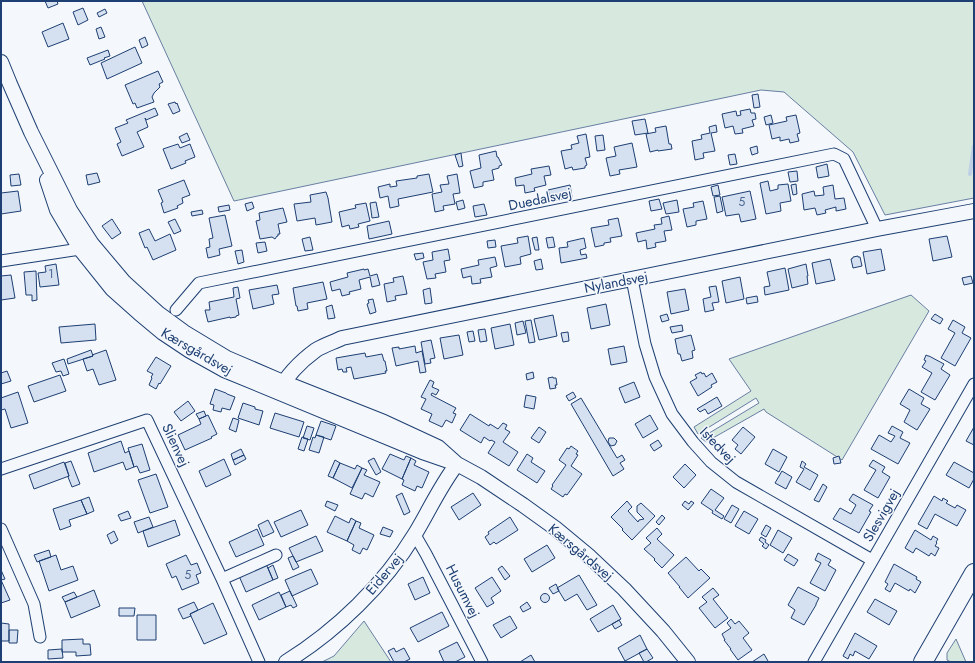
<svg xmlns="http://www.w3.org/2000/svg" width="975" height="663" font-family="Jost,sans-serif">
	<rect width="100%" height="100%" fill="#f4f7fb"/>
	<!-- green -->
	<path fill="#d7e8df" stroke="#687fa3" d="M142 1H974V198L885 215 853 152 784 92 761 90 234 201Z
		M911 295 929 311 842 460 766 412 764 409 706 442 701 438 759 403 756 398 698 434 694 427 751 391 729 359Z
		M364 621 391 662H322L334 656Z
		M956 639 966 662H951L947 660V653Z"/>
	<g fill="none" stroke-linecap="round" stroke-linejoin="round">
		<!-- stream -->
		<path stroke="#bed0e5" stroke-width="4" d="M970 174 974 146"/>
	</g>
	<!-- building -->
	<path fill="#d5e0f0" stroke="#1d3f73" d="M45 1H57L58 4 48 8Z
		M83 8 88 20 78 25 73 12Z
		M105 9 107 13 99 17 97 13Z
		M63 23 69 39 48 47 42 32Z
		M101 27 105 37 99 39 96 29Z
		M145 37 148 45 142 48 139 40Z
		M135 47 142 63 107 79 101 63Z
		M108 50 110 56 104 58 105 59 90 65 87 58Z
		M158 71 163 82 159 84 160 87 154 93 152 97 154 102 137 108 135 103 133 104 125 85Z
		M758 94 760 107 754 108 752 95Z
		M175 102 176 104 177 103 180 111 173 114 168 104Z
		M155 108 158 115 146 120 145 118 148 127 137 132 144 147 122 156 117 144 121 142 115 128 128 123 126 120Z
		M750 109 751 113H755L756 119 752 120 754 126 742 129 743 133 735 134 733 126 725 128 722 114 736 111 737 116 741 115 740 111Z
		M771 115 773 123 766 125 764 117Z
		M796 115 800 133 797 134 799 141 790 143 789 139 780 141V137L772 139 769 125 787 121 786 117Z
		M645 119 648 133 635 135 632 121Z
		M716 125 717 132 711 133 715 151 703 153 704 158 695 160 692 141 702 139 701 135 710 133 709 127Z
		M666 126 669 144H671L672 149 658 151V150L650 152 646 134 656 132 655 128Z
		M187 133 190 140 182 143 179 137Z
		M586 134 590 157 585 158 587 165 585 166V168L573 170 572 167 565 169 561 151 572 149 571 145 579 143 577 136Z
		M603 135 605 150 597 151 595 136Z
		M632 143 637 167 619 170 620 174 610 176 606 158 616 156 614 147Z
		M178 144 180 148 190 144 195 157 185 161 186 163 171 169 163 149Z
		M757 146 758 153 752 155 750 148Z
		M496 151 497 157H498L502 165 499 166V168L492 170 494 180 483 182V186L474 188 470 171 481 168 479 155Z
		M461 153 462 161 463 166 459 167 455 155Z
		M735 154 737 164 730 165 728 155Z
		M827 164 829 176 818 178 816 167Z
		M549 166 551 175 544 176 546 185 534 188 535 191 525 193 524 185 516 186 515 178 532 174 531 169Z
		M797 171 798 181 790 182 788 172Z
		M97 173 100 182 88 185 86 175Z
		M19 174 21 185 11 186 10 175Z
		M429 174 433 192 398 199 399 206 390 208 388 196 380 198 378 187 390 184V187L397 186 396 181 417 178V176Z
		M457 174 460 193 453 194 455 204 443 206 444 210 435 212 432 194 442 192 440 185 449 184 447 176Z
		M184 180 190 195 182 198 183 203 177 206 178 208 164 213 161 203 163 202 158 190Z
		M768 181 770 191 778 189V185L788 184 791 201 780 203 781 211 766 214 760 183Z
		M796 184 797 194 793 195 791 185Z
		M570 185 572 197 551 201 548 190Z
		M718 185 720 195 713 196 711 187Z
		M833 185 835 199 844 198 846 209 836 211V207L825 210 826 213 817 215 815 208 804 210 802 194 814 191 815 196 824 195 823 187Z
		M18 191 21 211 1 214V193Z
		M750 191 756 219 741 222 739 214 726 216 722 197Z
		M326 192 328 198 332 222 316 225 315 218 297 221 294 204 311 202 310 195Z
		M720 196 723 211 717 213 714 197Z
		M659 199 662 209 651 211 649 201Z
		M463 200 465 208 458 210 456 202Z
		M677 200 679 212 666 214 663 203Z
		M703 201 707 219 696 221V225L687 227 683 209 694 207 693 203Z
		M252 202 254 208 247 211 245 204Z
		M376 202 379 217 372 218 370 203Z
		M366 203 370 221 358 224 359 227 350 229 349 225 342 227 339 212 356 208 355 205Z
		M484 204 487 215 475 217 473 206Z
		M229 205 230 210 219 212 218 207Z
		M283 208 287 222 278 224 280 234H278V236H277L275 239 272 237 260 239 256 221 260 220 259 213Z
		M202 210 203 214 192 216 191 212Z
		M225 215 232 246 219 249 220 255 208 258 206 248 210 247 209 239 213 238 209 218Z
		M669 216 672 230 664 231 666 241 655 243 656 247 647 249 646 240 638 242 636 233 655 229 654 225 662 224 661 218Z
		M618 218 622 236 610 238 611 242 604 243V245L595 247 591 228 609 225 608 220Z
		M112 219 121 233 112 239 102 226Z
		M175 219 181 231 174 234 168 222Z
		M389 221 392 234 369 239 367 226Z
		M149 229 155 241 170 234 176 250 153 260 147 247 145 248 139 233Z
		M528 236 531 254 520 257 521 264 505 267 501 246 518 243 517 238Z
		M947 236 952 257 933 261 929 239Z
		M310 237 313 250 305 251 302 239Z
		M537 237 539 250H535L532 238Z
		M553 237 555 247 548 248 546 238Z
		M584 238 586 248 580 250 581 255 586 254 587 258 561 263 559 248 568 247 567 242Z
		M495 240 496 247 488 248 487 241Z
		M265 242 267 251 258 253 256 243Z
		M448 249 450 260 444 261 446 272 435 274 436 278 427 279 423 262 433 260 432 252Z
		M881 249 885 270 867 274 863 252Z
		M242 250 244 262 238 264 235 251Z
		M423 253 424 258 416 260 414 254Z
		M858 256V257H860L862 266 853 268 851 259 853 258V257Z
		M495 257 497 266 490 268 492 277 480 279 481 283 472 284 471 276 463 278 461 269 479 265 478 260Z
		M541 259 543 269 536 270 534 261Z
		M830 259 835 280 816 284 812 263Z
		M56 264 59 285 40 287 38 273 46 272 45 266Z
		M806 264 808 276H807L808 284 792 288 788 269Z
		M785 268 789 290 765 295 764 287 770 286 767 272Z
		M364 269V270L368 269 370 276 377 274 380 285 372 287 370 277 359 280 361 289 349 292 350 294 342 296 340 289 332 291 330 282 348 277 347 273Z
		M36 271 37 300 32 301V295H26L24 272Z
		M11 275 15 298 1 300V276Z
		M403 276 407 294 395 296 396 300 387 302 384 284 394 282 393 278Z
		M971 276 973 283 964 285 962 278Z
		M740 277 744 299 726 303 722 281Z
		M323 282 327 299 307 303 308 309 298 311 297 306H296L293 288Z
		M277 285 279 294 272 295 274 304 253 309 249 290Z
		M716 286 719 302 712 303 714 310 705 312 703 299 711 297 709 287Z
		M238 287 240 298 236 299 239 315 236 316V317L230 318V317L208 322 205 310H210L209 302 234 297 233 288Z
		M430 288 432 303 425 304 423 290Z
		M685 289 689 310 671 314 667 292Z
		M757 296 758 302 747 304 746 298Z
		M373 299 376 312 370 314 367 304 369 303 368 300Z
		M606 304 610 325 591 329 587 308Z
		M332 305 335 318 328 319 326 307Z
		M667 314 669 320 662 322 660 316Z
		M935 314 943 319 940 324 931 319Z
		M553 315 557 336 539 340 534 319Z
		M531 320 535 342 529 343 525 321Z
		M953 320 965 327 962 333 971 338 955 366 941 358 955 333 948 329Z
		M523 321 526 333 517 335 515 323Z
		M95 324 96 340 61 343 59 327Z
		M510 324 514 345 495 349 491 328Z
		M682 325 683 331 672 333 670 327Z
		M485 329 487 341 480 342 478 330Z
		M473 331 475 341 469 342 467 332Z
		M568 332 569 341 563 342 561 333Z
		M459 335 463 355 444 359 440 338Z
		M691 335 695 350 692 351 693 358 682 361 680 354H678L675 339Z
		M431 340 435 358 430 359 431 363 425 364 421 342Z
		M415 346 416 353 422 351 426 372 420 373 418 361 396 366 392 348 399 347V349Z
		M624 346 627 362 611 365 608 349Z
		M91 350 93 356 68 364 67 359Z
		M106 350 116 380 99 385 93 369 87 371 83 359 93 356 92 355Z
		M365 353 366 357 382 354 384 361H385L387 371H385L386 373 354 379 351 367 346 368 347 372H343L342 369 338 370 336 358Z
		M926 355 928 356H929L944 364 941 369 950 375 935 400 921 392 932 373 922 367 926 361 924 360Z
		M156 357 171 366 160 384 159 383 156 389 149 385 152 378 151 377 153 374 147 371Z
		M64 359 69 374 63 376 61 371 56 372 52 363Z
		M7 371 11 381 1 384V373Z
		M533 372 534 378 527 380 526 374Z
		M701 372 702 374 704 373 706 377 712 373 717 382 711 385 712 387 698 396 690 382 697 378 695 375Z
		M60 375 66 391 34 402 28 386Z
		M553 377V378H556L557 385H555L556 388 550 389 548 378Z
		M430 380 434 382 432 387 439 390 436 395 432 393 431 395 456 408 453 413 456 414 452 423 446 420 442 427 429 421 432 414 421 409 426 399 421 397Z
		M634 382 640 397 625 403 619 388Z
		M215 389 226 393 227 394 235 397 230 410 222 408 221 412 213 410 214 405 210 404Z
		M909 389 924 398 921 404 930 409 917 430 904 422 910 410 900 404Z
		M18 392 28 423 11 428 5 409 1 410V398Z
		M573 392 576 397 569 401 566 396Z
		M526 395 536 397 534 409 524 407Z
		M717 397 722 406 708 414 705 409 700 412 697 409Z
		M581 398 617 458 622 455 625 460 620 463 624 469 613 476 571 404Z
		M188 401 195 411 181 421 174 412Z
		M243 403 255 407V409L263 411 259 425 238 418Z
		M204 411 206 416 199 419 196 414Z
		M275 413 304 422 299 437 270 428Z
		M470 414 489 426 490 424 498 429 503 423 507 425 505 429 510 432 503 442 518 452 509 466 488 453 495 442 491 440 490 441 484 437 481 443 460 430Z
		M208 415 217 434 211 437 212 438 185 450 178 435 201 424 199 419Z
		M650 415 658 429 643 438 635 424Z
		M233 418 239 420 236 432 229 429Z
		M321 421 336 426 331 440 316 435Z
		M307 426 314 428 310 440 303 438Z
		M892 426 903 432 900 438 910 443 898 464 871 449 879 435 891 442 895 436 888 433Z
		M539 427 546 432 539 443 531 438Z
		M743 427 755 437 741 454 735 449 738 445 732 440Z
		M974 427V445L966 441Z
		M316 435 324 437 319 453 309 450 313 437 315 438Z
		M302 437 308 439 304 451 298 449Z
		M609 438H614L617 441 615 445 611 446 608 442Z
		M658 440 662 446 654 451 650 445Z
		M121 441 125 453 129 451 134 467 126 470 123 462 94 472 88 453Z
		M142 444 150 470 140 473 137 466 134 467 128 448Z
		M571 446 578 451 576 454 578 455 571 466 582 474 567 495 565 494 563 497 551 489 553 486 552 485 566 465 559 460 567 448 569 449Z
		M241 449 244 455 233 460 231 454Z
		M773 449 787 457 779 472 765 464Z
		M390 454 404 460 406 456 411 458 402 479 382 469Z
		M527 454 533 458 531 462 545 471 537 483 517 470Z
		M244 455 246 459 235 465 233 460Z
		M839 456 841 463 834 464 833 458Z
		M374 458 381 472 376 475 368 461Z
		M411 458 416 461 414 465 429 472 422 488 417 486 415 491 402 485 404 480 402 479Z
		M224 459 231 475 206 487 199 471Z
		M335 460 340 463 333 478 328 476Z
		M873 460 885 467 882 472 890 477 878 498 864 490 876 470 869 466Z
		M71 461 80 484 72 487 68 477 69 476 65 463Z
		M802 461 806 464 804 467 818 475 810 490 796 482 804 469 800 467Z
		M64 462 69 476 34 489 29 475Z
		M954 462 974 473V479L969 488 946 475Z
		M340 463 355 469 357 465 362 468 352 488 333 478Z
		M685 464 696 475 684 488 673 477Z
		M362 468 367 470 364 475 380 482 373 497 365 493 362 499 350 494Z
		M782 471 792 477 786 489 775 483Z
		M156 474 168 507 150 513 138 480Z
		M823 484 827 487 819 502 814 500Z
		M711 489 724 498 715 510 724 516 722 519 712 513 713 511 701 503Z
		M402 493 410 512 404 515 396 496Z
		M473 493 481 505 459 520 451 507Z
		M853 494 873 505 869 511 871 512 859 533 833 519 840 508 851 514 856 505 849 500Z
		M934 496 942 501 943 498 948 501 946 503 955 508 957 505 966 510 957 526 935 514 927 529 918 524Z
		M89 497 94 511 87 514 81 500Z
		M81 500 87 514 69 520 71 526 60 530 53 509Z
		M327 501 338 505 335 511 325 506Z
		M627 501 632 507 628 511 638 522 639 520 644 519 637 512V506L641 503 655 516 632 540 622 530 623 529 611 517Z
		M685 501 689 504 691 501 694 503 688 510 682 505Z
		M732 505 739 509 731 523 724 519Z
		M301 510 308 525 281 537 274 522Z
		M128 511 131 518 121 521 118 515Z
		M744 511 758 519 749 534 735 526Z
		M662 515 665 518 659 525 656 522Z
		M335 516 349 523 351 518 356 521 347 541 327 532Z
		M149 517 153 527 138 533 134 522Z
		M510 517 518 530 496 544 494 542 490 545 485 537 489 534 488 532Z
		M175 520 180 535 148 547 143 531Z
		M268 520 274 532 263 537 258 525Z
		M356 521 361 523 359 528 374 535 367 550 363 548 360 554 352 550 354 545 347 541Z
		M766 525 771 528 766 537 761 534Z
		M383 527 393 531 390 537 380 534Z
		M657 528 662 534 657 539 674 555 662 568 654 560 655 559 644 549 651 543 646 538Z
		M257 529 264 545 236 557 229 542Z
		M778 530 792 538 783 553 770 545Z
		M915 530 931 540 933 536 938 539 936 542 937 543 935 546 939 548 935 556 931 553 929 556 916 548 913 553 905 548Z
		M114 531 118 540 111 544 107 535Z
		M316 536 323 551 296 562 289 548Z
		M761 537 766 540 765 542 769 545 766 549 762 546 764 544 759 540Z
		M547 545 555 558 532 572 524 559Z
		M49 550 51 557 37 562 34 555Z
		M818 553 831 560 828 565 836 570 825 591 810 583 821 563 815 560Z
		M788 554 798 560 794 566 784 560Z
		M56 555 61 570 73 566 78 580 49 591 39 561Z
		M186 555 191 565 197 563 201 573 196 575 199 583 182 590 176 576 172 578 166 564Z
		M293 556 299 567 293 570 288 558Z
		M686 557 699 571 701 569 710 578 688 598 679 587H680L668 573Z
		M266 564 273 580 246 592 239 576Z
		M894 564 917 577 916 579 921 582 915 593 910 589 909 591 895 583 890 592 885 589 888 584 885 582Z
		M273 565 278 578 273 580 268 568Z
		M502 566 510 576 505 580 498 569Z
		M311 569 318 584 292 596 285 580Z
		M1 570 5 579 1 580 10 600 1 603Z
		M579 575 597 605 587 610 577 594 565 601 557 588Z
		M423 577 430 593 415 600 408 584Z
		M492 577 501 591 491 598 494 603 487 607 475 588Z
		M556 584 559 591 553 594 549 588Z
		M798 587 819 598 816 604V605L804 625 791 618 795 610 788 605Z
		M713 588 719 595 713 599 728 618 715 628 699 608 707 602 702 597Z
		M94 590 100 606 71 618 65 602Z
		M290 591 297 606 293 608 291 605 286 607 281 595Z
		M74 592 77 597 65 602 62 597Z
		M279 592 286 607 259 620 252 605Z
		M540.5 598a4.5 4.5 0 1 1 9 0a4.5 4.5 0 1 1-9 0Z
		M875 599 897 611 889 625 867 612Z
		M194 602 198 610 190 614 191 616 183 619 178 609Z
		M527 602 531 608 523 612 520 607Z
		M213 603 227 634 204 644 190 614Z
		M613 605 621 619 598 632 590 619Z
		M119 608H135L134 616H119Z
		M442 612 449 626 418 642 410 628Z
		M137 615H156V640H137Z
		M510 616 517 628 501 638 493 625Z
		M731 619 735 624 739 621 749 633 743 638 752 650 738 660 730 649H731L724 640H725L722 634 731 628 727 623Z
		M619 620 622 625 615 629 612 624Z
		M1 623 9 624V641H1Z
		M9 630H18L17 643H9Z
		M855 633 877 646 869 659 855 651 853 656 850 654 848 659 843 656Z
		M640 635 647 649 625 661 618 648Z
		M83 639V644H90L91 655 76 656V652H62V640Z
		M457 642 465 657 455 662H444L439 651Z
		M394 648 396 652 404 648 410 659 404 662H394L388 651Z
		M62 649 63 658 48 659V650Z
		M647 649 653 658 646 662H644L639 653Z
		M764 654 768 661 767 662H752Z
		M531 655 535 662H520Z"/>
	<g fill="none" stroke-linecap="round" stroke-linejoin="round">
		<!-- minor casing -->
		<g stroke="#1d3f73" stroke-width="13">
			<path id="minor" d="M1 261 80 249 87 246
				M632 279 645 344 655 377 672 414 693 442 711 462 736 482 872 560
				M176 310 199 283 834 154 844 159 877 229
				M1 469 147 420 222 579 259 662
				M1 529 34 604 40 637
				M415 535 426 554 482 662
				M222 579 276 555
				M814 662 974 384"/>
		</g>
		<!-- tertiary casing -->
		<g stroke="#1d3f73" stroke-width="16">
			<path id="tertiary" d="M1 62 10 84 31 132 70 210 92 244 124 282 158 313 184 332 227 358 283 382 384 422 438 447 457 464 481 477 523 505 555 528 590 557 624 589 663 631 688 662
				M47 180 57 210 80 249 112 289 139 313 163 333 190 351 224 370 425 453 451 462
				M278 392C287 375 301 361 316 350 324 345 334 342 342 338L877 229 974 211
				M286 662C336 631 384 585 415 534 429 511 440 486 457 464"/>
		</g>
		<!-- primary casing -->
		<g stroke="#1d3f73" stroke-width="20">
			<path id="primary" d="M923 662 974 573"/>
		</g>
		<!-- minor -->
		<use href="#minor" stroke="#f4f7fb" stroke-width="11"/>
		<!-- tertiary -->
		<use href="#tertiary" stroke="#f4f7fb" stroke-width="14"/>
		<!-- primary -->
		<use href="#primary" stroke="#f4f7fb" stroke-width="18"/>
	</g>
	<g text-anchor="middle" stroke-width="3" stroke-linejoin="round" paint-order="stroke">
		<!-- number labels -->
		<g font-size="12" fill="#4b6792">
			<text x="742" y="206">5</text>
			<text x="51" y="278">1</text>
			<text x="188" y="579">5</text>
		</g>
		<!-- street labels -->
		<g font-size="14" fill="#1d3f73" stroke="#f4f7fb">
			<text transform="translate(540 199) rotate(-12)" y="5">Duedalsvej</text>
			<text transform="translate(616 282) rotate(-11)" y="5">Nylandsvej</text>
			<text transform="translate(197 351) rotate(30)" y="5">Kærsgårdsvej</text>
			<text transform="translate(176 445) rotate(65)" y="5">Slienvej</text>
			<text transform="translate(718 445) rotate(46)" y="5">Istedvej</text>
			<text transform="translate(881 515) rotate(-60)" y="5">Slesvigvej</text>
			<text transform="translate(581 552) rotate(40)" y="5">Kærsgårdsvej</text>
			<text transform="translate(384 574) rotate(-50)" y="5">Eidervej</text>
			<text transform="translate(463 591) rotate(63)" y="5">Husumvej</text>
		</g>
	</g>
	<!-- border -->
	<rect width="975" height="663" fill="none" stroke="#1d3f73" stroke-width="4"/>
</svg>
